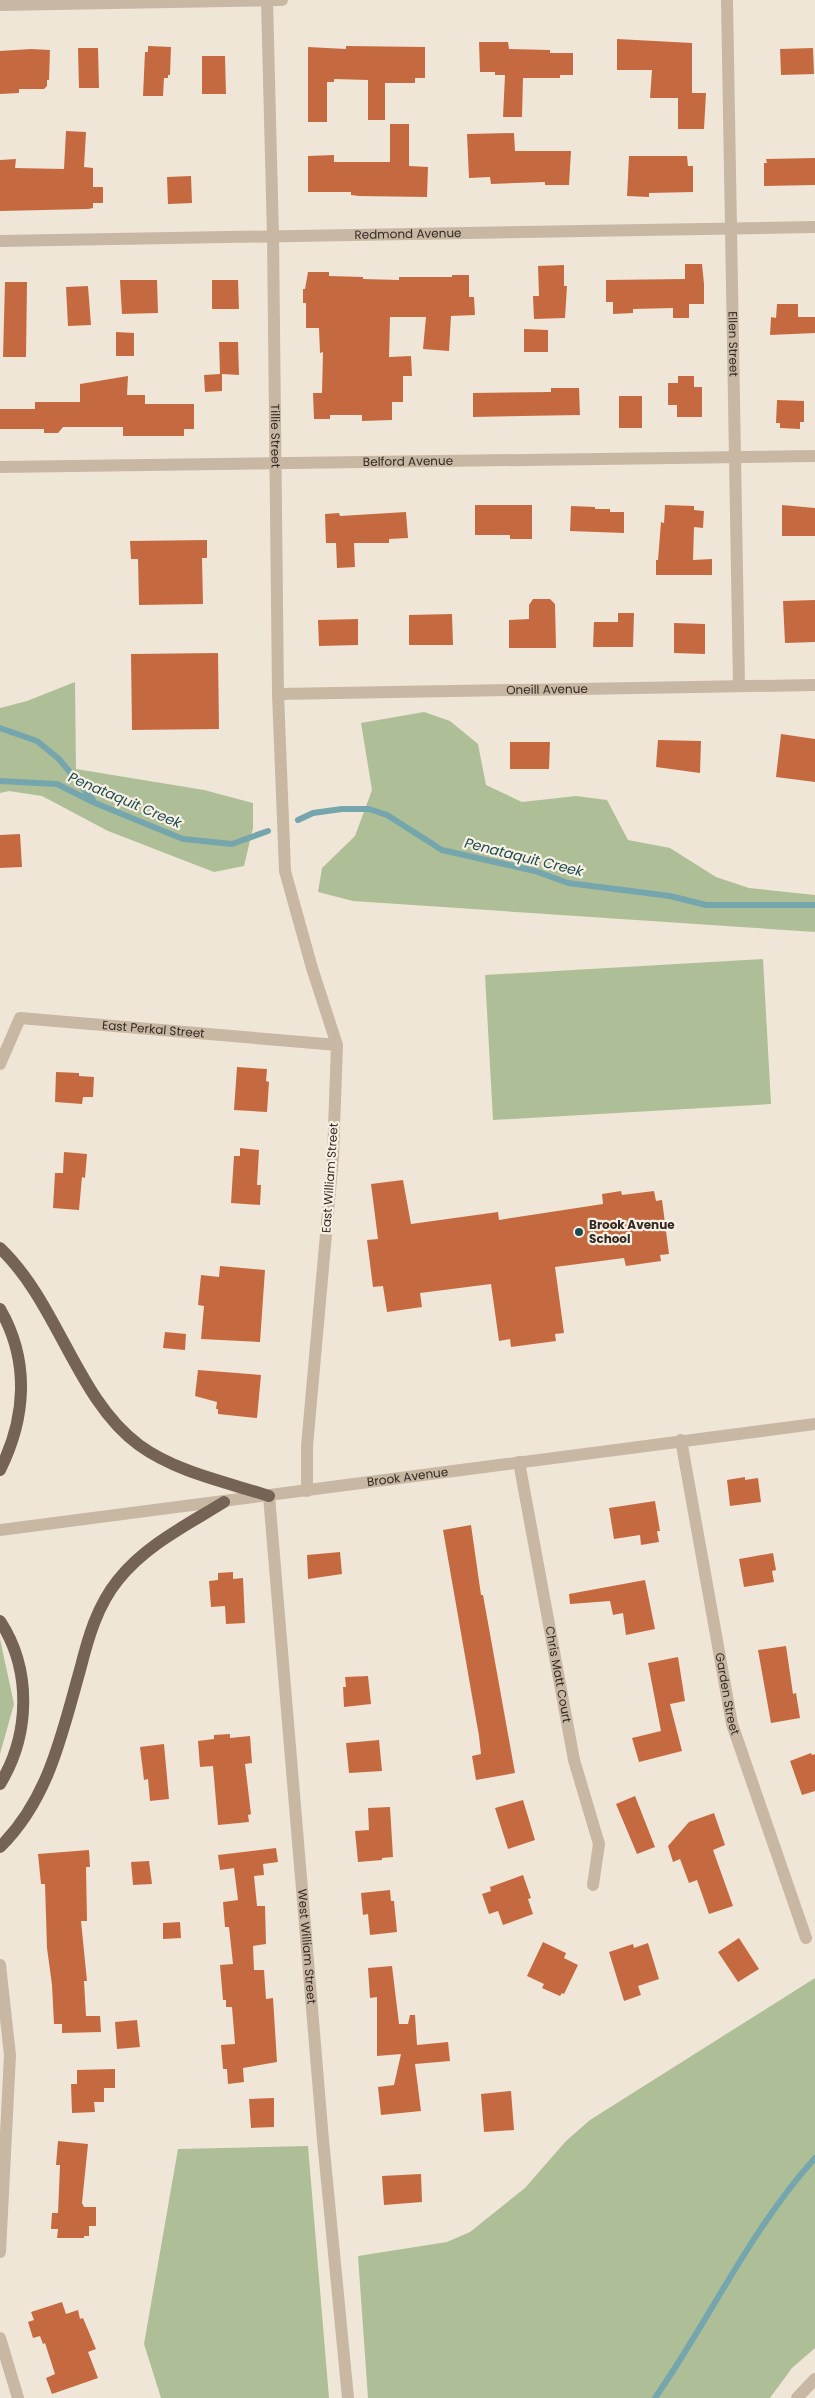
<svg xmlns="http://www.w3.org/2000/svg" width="815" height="2398" font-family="Poppins,sans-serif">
	<rect width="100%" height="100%" fill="#f0e6d7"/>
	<!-- green -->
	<path fill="#aebf97" d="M75 682 76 769 204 790 253 803V828L244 866 214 872 108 831 42 796 9 791 0 793V708L27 701Z
		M424 712 450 721 478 744 486 785 522 802 576 796 607 800 628 840 670 848 716 877 749 888 815 895V932L353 901 318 892 322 868 355 836 372 790 361 723Z
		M763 959 771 1104 493 1120 485 975Z
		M0 1639 14 1704 0 1754Z
		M815 1978V2348L792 2368 770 2398H368L358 2256 447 2242 470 2232 525 2188 566 2141 590 2120Z
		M308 2146 329 2398H161L144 2344 178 2149Z"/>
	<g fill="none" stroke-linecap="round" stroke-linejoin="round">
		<!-- stream -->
		<path stroke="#76a6ad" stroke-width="6" d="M0 728 37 741 59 759 93 800
			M0 781 57 784 95 803 183 839 232 844 268 831
			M298 820 313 813 342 809H369L387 815 442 850 535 871 568 883 670 896 706 905H815
			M655 2398C710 2319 750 2230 815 2158"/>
	</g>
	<!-- building -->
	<path fill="#c56a40" d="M617 39 692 43V93H706L704 129H678V98H650L652 70H617Z
		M479 42H508L509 49 550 50V53H573V75H560V78H523L522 117H503L505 75H495V72H480Z
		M148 46 171 47 170 75H168V78H164L163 96H143L145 52H148Z
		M346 46 425 47V78H415V83H385V120H368V80L334 79V82H327V122H308V47L346 49Z
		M78 48H98L99 88H79Z
		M813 48 814 74 781 75 780 49Z
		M31 49 50 50 49 80H47V86L44 89H19V93L0 94V51Z
		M202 56H225L226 94H202Z
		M390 124H409V166L428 167 427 197 359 196 351 195V192H308V156L334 155V162H390Z
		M66 131 86 132 84 167 93 168V187H103V203H93V208L88 209 0 211V160L16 159 15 168 64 169Z
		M514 133 515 151H571L569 185H545V182L491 184 490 177 469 178 467 134Z
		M629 156H687L688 166H693V192L649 193V197L627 196Z
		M815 158V185L764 186V163H767L766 159Z
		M191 176 192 203 168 204 167 177Z
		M685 264H702L704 284V304H689V318H673V308L633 309V313L613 314V302H606V280L685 279Z
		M564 265V286H567L565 318 534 319 533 296H539L538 266Z
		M308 272H329V276L363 277V279L399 280V277H452V275H469V297H474L475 315 451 316 449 351 423 349 426 317H390L389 357 411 356 412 376H403V402H392V420L362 421V415H330V419H314L313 393H322L323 352 320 353 319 328H306V303H303V289H305Z
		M120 280H157L158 313 122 314Z
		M212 280H238L239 309H212Z
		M5 282H27L26 357H3Z
		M88 286 91 325 68 326 66 287Z
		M777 304H798V317H815V333L770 335 771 317 776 318Z
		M524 329 548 330V352H524Z
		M116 332 134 333V356H116Z
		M219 342H238L239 375 222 374V391L205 392 204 375 220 374Z
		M128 376 127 395H145V404H194V429H184V436H123V427H63L58 433H44V429H0V409H35V402H80V384Z
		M678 376H694V387H702V417H677V405H668V383H678Z
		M551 388H579L580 415 473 417V393L551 392Z
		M619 396H642V428H619Z
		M777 400 804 401V422H800V429L780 428V423H776Z
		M475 505H532V539H510V535H475Z
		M665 505 694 506V510L704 511 703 528 694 527 693 560 712 559V575H656V560H658L661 522 664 523Z
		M782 505 815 508V536H782Z
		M571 506 595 507V509H610V512H624V533L570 531Z
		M406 512 408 538 389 539V543H354L355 567 337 568 336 543H326L325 514 339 513 340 516Z
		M207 540V558H202L203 604 139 605 138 559H131L130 541Z
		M533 599H550L555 604 556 648H509V620L529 619V605Z
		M815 600V642L785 643 783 601Z
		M618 613H634L633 647H593L594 622H618Z
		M452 614 453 645H409V615Z
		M358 619V645L319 646 318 620Z
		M674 623 705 624V654L674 653Z
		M218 653 219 729 132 730 131 654Z
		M781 734 815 739V782L776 777Z
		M658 740 701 741 700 773 656 767Z
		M510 742H550L549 769H510Z
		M20 834 22 867 0 868V835Z
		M237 1067 267 1069 266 1081 269 1082 267 1112 234 1110Z
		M56 1072 79 1073V1076L94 1077 93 1097H83L82 1104 55 1102Z
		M240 1148 259 1150 257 1185H261L260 1205 231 1203 234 1156H240Z
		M64 1152 87 1154 85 1178 82 1177 79 1210 53 1208 55 1173H63Z
		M403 1180 411 1224 498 1212 499 1220 603 1204 602 1194 621 1191 622 1195 654 1191 656 1201 662 1200 669 1254 660 1255 661 1261 626 1266 624 1258 555 1267 564 1333 555 1334 556 1341 511 1347 510 1339 499 1341 491 1284 420 1293 422 1307 387 1312 383 1286 373 1287 367 1240 378 1239 371 1184Z
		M220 1266 265 1270 260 1342 201 1339 204 1306 198 1305 201 1275 219 1277Z
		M165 1332 186 1334 185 1350 163 1348Z
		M198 1370 261 1375 257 1418 218 1414V1409H216L217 1402 195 1396Z
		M745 1477V1480L758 1478 761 1502 730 1506 727 1480Z
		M655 1501 660 1531H657L659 1542 641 1545 640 1535 614 1539 609 1508Z
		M471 1525 481 1595H483L515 1773 476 1780 472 1756 481 1754 479 1736 443 1530Z
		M340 1552 342 1574 308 1579 307 1555Z
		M773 1553 776 1570 772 1571 774 1582 744 1587 739 1559Z
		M233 1572V1579L243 1578 245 1623 226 1624 225 1606 211 1607 209 1581 218 1580V1573Z
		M645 1580 655 1629 626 1635 623 1613 613 1615 610 1601 570 1604 569 1594Z
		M786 1646 793 1694 796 1693 800 1718 771 1723 758 1650Z
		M678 1657 685 1701 670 1704 682 1751 639 1762 632 1738 661 1731 648 1663Z
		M368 1676 371 1704 344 1707 343 1687H346L345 1677Z
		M230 1734V1738L250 1736 252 1763 245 1764 251 1814 248 1815 249 1822 218 1825 213 1766 200 1767 198 1741 214 1739V1735Z
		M379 1740 382 1771 349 1773 346 1743Z
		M164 1744 169 1799 150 1801 148 1779 144 1780 140 1747Z
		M811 1753 812 1755 815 1754V1791L802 1795 790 1761Z
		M635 1796 655 1847 637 1854 616 1804Z
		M523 1800 535 1840 508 1849 495 1808Z
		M390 1807 393 1857 382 1858V1860L358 1862 355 1831 369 1830 368 1808Z
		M714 1813 725 1845 713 1850 733 1906 709 1914 697 1880 689 1883 680 1859 673 1862 668 1846 689 1822Z
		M276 1848 278 1862 263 1864 264 1875 254 1876 257 1906H265L266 1944 253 1946 254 1970H264L266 1999 273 1998 277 2062 243 2068 244 2082 228 2084 227 2069H223L221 2045 235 2044 232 2007H226V2000H223L220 1965 233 1964 229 1927H225L223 1902 238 1900 234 1868 220 1870 218 1855Z
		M89 1850 90 1867H86L87 1921H81L87 1981H84L86 2016H100L101 2032 62 2033V2024H54L52 1985 47 1948 45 1884H41L38 1854Z
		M149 1861 152 1884 133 1885 131 1862Z
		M523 1875 531 1898 528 1899 533 1914 503 1925 498 1911 489 1914 482 1894 491 1891 490 1887Z
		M390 1890 391 1901H394L397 1932 370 1935 368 1914 363 1915 361 1893Z
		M180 1922 181 1938 163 1939V1923Z
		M739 1938 759 1969 738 1982 718 1952Z
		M543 1942 566 1953 564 1958 578 1965 564 1994 562 1993 560 1996 542 1988 544 1984 527 1976Z
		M648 1943 659 1979 638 1986 641 1995 624 2001 609 1952 633 1944 634 1948Z
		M392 1966 399 2024H408L410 2015H415L417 2045 448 2042 450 2061 415 2064 421 2111 381 2115 378 2087 394 2085 401 2054 377 2056V1997L370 1998 368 1968Z
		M137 2020 140 2047 117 2049 115 2022Z
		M115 2069V2088H104V2102H94L95 2112 72 2113 71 2084H77V2070Z
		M511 2091 514 2130 484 2132 481 2094Z
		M274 2098V2127L251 2128 249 2099Z
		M58 2141 88 2144 82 2203 84 2207H96V2226H89V2236H84V2238H57L58 2229H51L52 2213H58L60 2165H56Z
		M421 2174 422 2202 384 2205 382 2176Z
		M62 2302 66 2314 78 2310 80 2319 83 2318 96 2349 88 2352 98 2378 52 2394 46 2378 55 2374 45 2343 43 2344 40 2336 33 2338 28 2322 34 2320 31 2312Z"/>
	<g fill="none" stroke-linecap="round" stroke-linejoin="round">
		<!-- minor -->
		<g stroke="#c8b7a3" stroke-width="12">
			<path id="s1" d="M267 0 273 236 278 694 285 871 312 968 337 1045 333 1156 307 1446V1491"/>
			<path id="s2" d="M727 0 739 686"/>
			<path d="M0 5 282 0"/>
			<path id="s3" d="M0 241 815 227"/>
			<path id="s4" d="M0 467 815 456"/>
			<path id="s5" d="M278 694 815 685"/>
			<path id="s6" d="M0 1064 20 1018 337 1045"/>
			<path id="s7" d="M681 1440 732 1724 806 1938"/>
			<path id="s8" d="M519 1462 574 1760 599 1844 593 1885"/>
			<path id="s9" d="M269 1496 323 2140 348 2398"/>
			<path id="s10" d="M0 1530 815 1424"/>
			<path d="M0 1965 10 2055 0 2252"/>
			<path d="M0 2338 18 2398"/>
			<path d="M797 2398 815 2379"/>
		</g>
		<!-- major -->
		<path stroke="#756356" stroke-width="12" d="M0 1248C58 1303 77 1400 139 1445 176 1472 226 1482 269 1496
			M0 1309C30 1361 26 1418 0 1470
			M0 1621C32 1670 30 1735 0 1784
			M0 1847C49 1799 62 1733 80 1670 88 1638 97 1606 118 1580 146 1545 187 1525 224 1502"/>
	</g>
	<!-- markers -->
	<circle fill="#1b4b53" stroke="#f8f0e2" stroke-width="2" cx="579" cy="1232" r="5"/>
	<g text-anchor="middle" stroke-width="4.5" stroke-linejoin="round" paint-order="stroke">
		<!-- street labels -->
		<g font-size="12" fill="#332a25" stroke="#f8f0e2">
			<text dy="4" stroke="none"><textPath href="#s3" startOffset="408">Redmond Avenue</textPath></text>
			<text dy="4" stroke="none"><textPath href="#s2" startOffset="344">Ellen Street</textPath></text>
			<text dy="4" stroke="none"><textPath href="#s1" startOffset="436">Tillie Street</textPath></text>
			<text dy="4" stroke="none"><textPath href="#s4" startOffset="408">Belford Avenue</textPath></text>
			<text dy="4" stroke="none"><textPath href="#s5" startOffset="269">Oneill Avenue</textPath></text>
			<text dy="4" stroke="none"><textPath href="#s6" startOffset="184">East Perkal Street</textPath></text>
			<text transform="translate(330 1178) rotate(-86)" y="4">East William Street</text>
			<text dy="4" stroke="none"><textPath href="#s10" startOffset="411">Brook Avenue</textPath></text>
			<text dy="4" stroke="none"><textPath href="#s8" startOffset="216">Chris Matt Court</textPath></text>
			<text dy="4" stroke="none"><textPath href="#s7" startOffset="258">Garden Street</textPath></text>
			<text dy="4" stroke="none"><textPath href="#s9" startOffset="452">West William Street</textPath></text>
		</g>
		<!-- poi labels -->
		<g font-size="12" font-weight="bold" fill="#332a25" stroke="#f8f0e2" text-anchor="start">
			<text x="589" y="1229">Brook Avenue<tspan x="589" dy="14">School</tspan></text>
		</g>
		<!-- water labels -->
		<g font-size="14" font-style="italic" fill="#1b4b53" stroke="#f8f0e2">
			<text transform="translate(125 800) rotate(23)" y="5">Penataquit Creek</text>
			<text transform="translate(524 857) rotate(14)" y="5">Penataquit Creek</text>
		</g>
	</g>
</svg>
